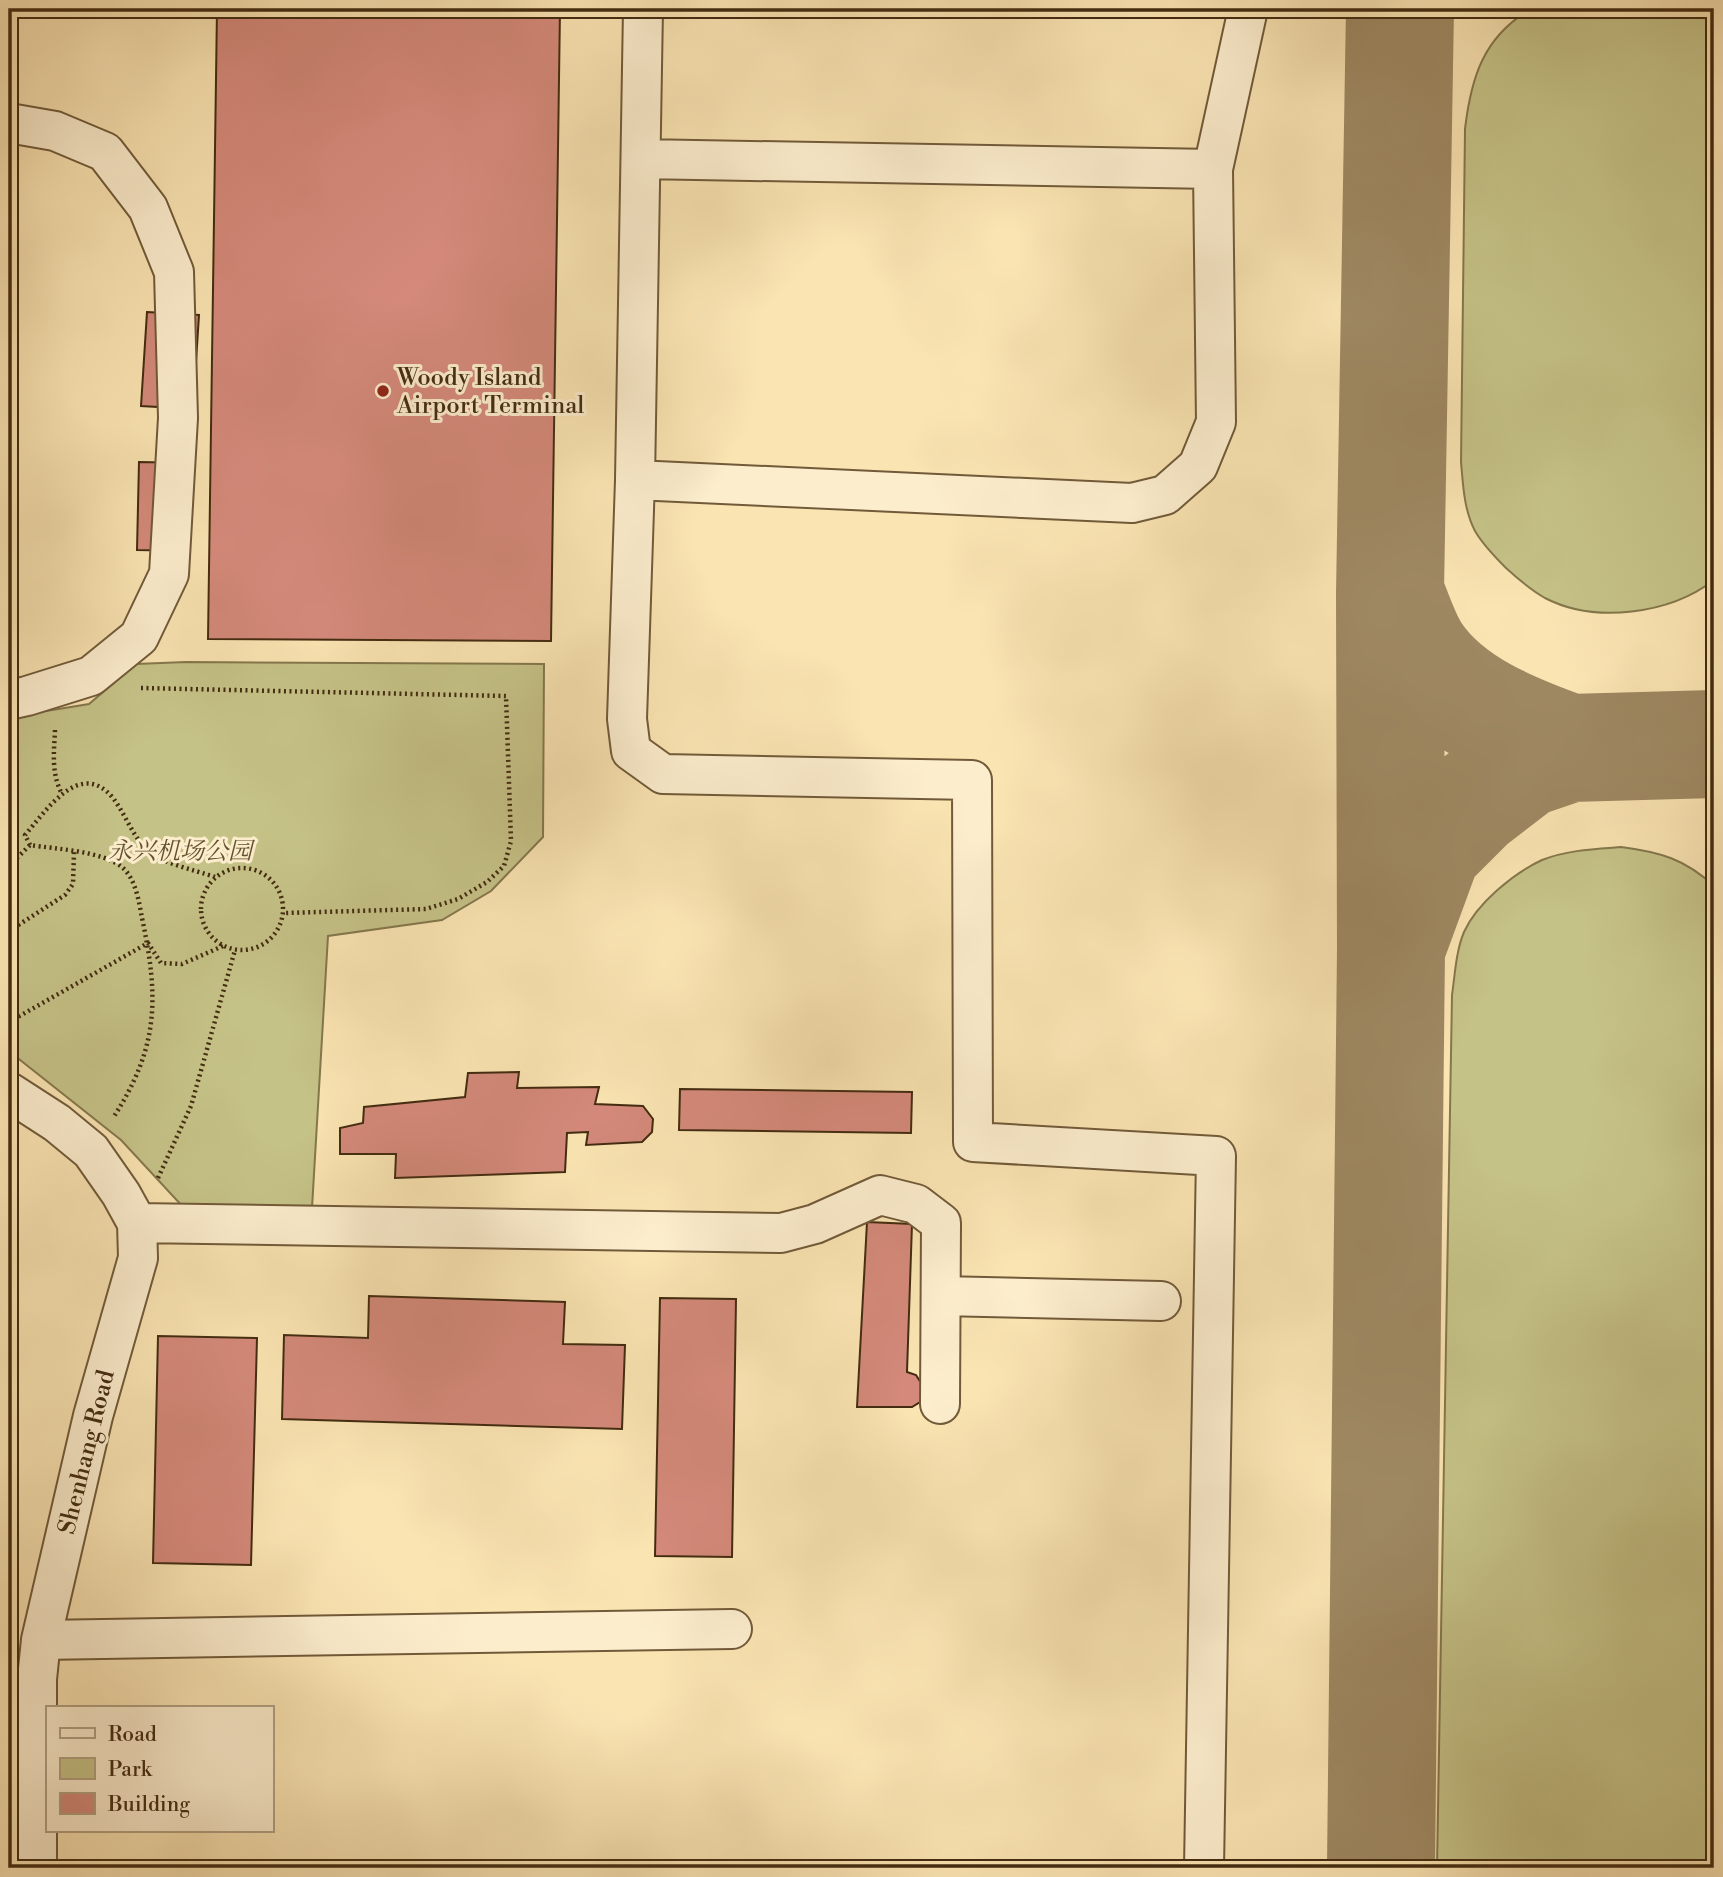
<svg xmlns="http://www.w3.org/2000/svg" width="1723" height="1877" font-family="'Libre Bodoni','Noto Serif SC',serif">
	<rect width="100%" height="100%" fill="#fae4b2"/>
	<filter id="stains"><feTurbulence type="fractalNoise" baseFrequency=".00286" numOctaves="4"/><feColorMatrix values="0 0 0 0 .2 0 0 0 0 .09 0 0 0 0 .02 0 0 0 .5 -.17"/></filter>
	<radialGradient id="worn" r=".72"><stop offset=".6" stop-color="#630" stop-opacity="0"/><stop offset="1" stop-color="#630" stop-opacity=".3"/></radialGradient>
	<!-- green -->
	<path fill="#c5c287" stroke="#84774c" stroke-width="2" d="M1531 9H1714V580C1670 614 1595 624 1545 598 1531 590 1518 579 1506 568 1495 557 1483 545 1475 531 1464 510 1463 485 1461 462L1465 129C1471 78 1483 37 1531 9Z
		M186 662 544 664 543 837 491 891 442 920 328 936 312 1208H184L121 1140 10 1052 9 1048V717L89 704 136 664Z
		M1621 847C1660 852 1685 859 1714 886V1868H1437L1452 995C1455 974 1456 951 1464 932 1477 903 1514 873 1542 860 1567 850 1595 849 1621 847Z"/>
	<g fill="none" stroke-linecap="round" stroke-linejoin="round">
		<!-- taxiway -->
		<path stroke="#9e8862" stroke-width="108" d="M1390 593C1398 612 1405 635 1416 652 1450 703 1514 728 1570 748L1523 764 1471 804 1428 847 1395 937
			M1570 748 1714 744
			M1381 1868 1391 949 1390 593 1400 9"/>
	</g>
	<!-- building -->
	<path fill="#d4897a" stroke="#432c11" stroke-width="2" d="M217 9H560L551 641 208 639Z
		M147 312 199 315 193 409 141 406Z
		M139 462 190 463 188 551 137 550Z
		M519 1072 517 1088 599 1087 595 1104 643 1106 653 1119 652 1132 642 1142 586 1145 588 1132 567 1133 565 1172 395 1178 396 1154H340V1128L363 1123 364 1107 465 1097 468 1073Z
		M680 1089 912 1092 911 1133 679 1130Z
		M867 1222 912 1224 907 1372 916 1375 921 1383 923 1392 920 1402 912 1407H857Z
		M369 1296 565 1302 563 1344 625 1345 622 1429 282 1419 284 1335 368 1338Z
		M660 1298 736 1299 732 1557 655 1556Z
		M158 1336 257 1338 251 1565 153 1563Z"/>
	<g fill="none" stroke-linecap="round" stroke-linejoin="round">
		<!-- minor casing -->
		<g stroke="#715a39" stroke-width="42">
			<path id="minor" d="M643 9 635 480 627 719 631 751 663 774 972 780 973 1142 1216 1156 1204 1868
				M9 123 55 131 105 152 148 208 174 272 178 418 169 574 139 637 91 676 27 696 9 700
				M641 159 1213 169
				M635 480 1132 503 1165 495 1198 466 1216 422 1213 169 1248 9
				M9 1092 57 1123 91 1151 121 1194 137 1223 138 1258 93 1416 41 1640 37 1679V1868
				M137 1223 781 1233 815 1224 880 1195 916 1204 941 1223 940 1404
				M941 1296 1161 1301
				M41 1640 732 1629"/>
		</g>
		<!-- path -->
		<path stroke="#432c11" stroke-width="4.5" stroke-dasharray="2 3.5" stroke-linecap="butt" d="M141 688 506 696 511 841 504 866 487 882 458 899 426 909 284 913
			M55 730C54 753 51 773 62 794
			M30 845 25 835C46 811 80 758 113 798 125 814 132 834 145 848 159 863 195 870 215 877
			M9 866 30 845C55 849 104 851 123 868 136 880 139 902 142 918 159 998 159 1047 113 1118
			M201 909a41 41 0 1 1 82 0a41 41 0 1 1-82 0Z
			M9 931 65 895 73 884 74 852
			M9 1022 148 943 161 963 182 964 223 946
			M158 1178 191 1106 235 950"/>
		<!-- minor -->
		<use href="#minor" stroke="#fcedcd" stroke-width="38"/>
	</g>
	<!-- markers -->
	<circle fill="#8f2418" stroke="#fcedcd" stroke-width="2.5" cx="383" cy="391" r="7"/>
	<g text-anchor="middle" stroke-width="6" stroke-linejoin="round" paint-order="stroke">
		<!-- poi labels -->
		<g font-size="24" fill="#432c11" stroke="#fcedcd" text-anchor="start">
			<text x="397" y="385">Woody Island<tspan x="397" dy="28">Airport Terminal</tspan></text>
		</g>
		<!-- park labels -->
		<g font-size="24" font-style="italic" fill="#64522e" stroke="#fcedcd">
			<text x="180" y="859">永兴机场公园</text>
		</g>
		<!-- street labels -->
		<g font-size="24" fill="#432c11" stroke="#fcedcd">
			<text transform="translate(86 1452) rotate(-76)" y="8">Shenhang Road</text>
		</g>
	</g>
	<!-- margin -->
	<rect width="1723" height="1877" fill="none" stroke="#fae4b2" stroke-width="35"/>
	<rect x="10" y="10" width="1702" height="1856" fill="none" stroke="#432c11" stroke-width="3.5"/>
	<rect x="18" y="18" width="1688" height="1842" fill="none" stroke="#432c11" stroke-width="2"/>
	<!-- legend -->
	<rect x="46" y="1706" width="228" height="126" fill="#fcedcd" stroke="#b2a082" stroke-width="2"/>
	<rect x="60" y="1728" width="35" height="10" fill="#fcedcd" stroke="#b2a082" stroke-width="2"/>
	<text x="108" y="1741" font-size="21" fill="#432c11">Road</text>
	<rect x="60" y="1758" width="35" height="21" fill="#c5c287" stroke="#b2a082" stroke-width="2"/>
	<text x="108" y="1776" font-size="21" fill="#432c11">Park</text>
	<rect x="60" y="1793" width="35" height="21" fill="#d4897a" stroke="#b2a082" stroke-width="2"/>
	<text x="108" y="1811" font-size="21" fill="#432c11">Building</text>
	<rect width="100%" height="100%" filter="url(#stains)"/>
	<rect width="100%" height="100%" fill="url(#worn)"/>
</svg>
